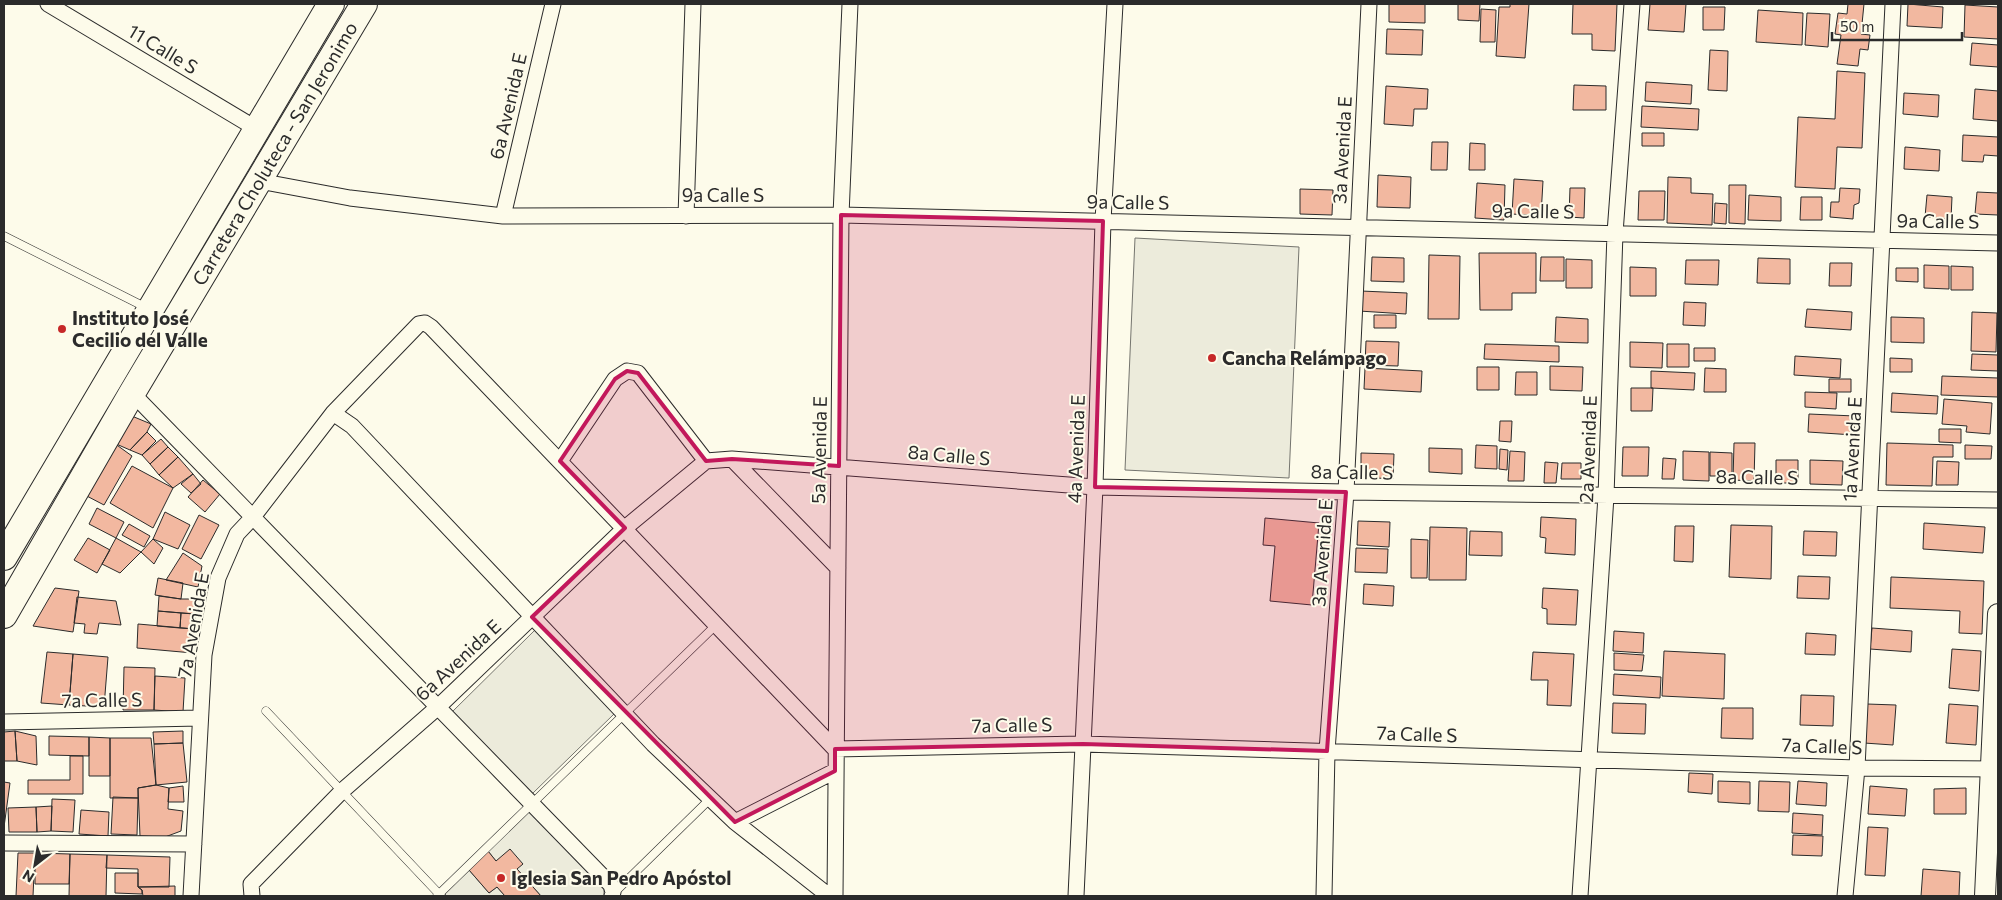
<svg xmlns="http://www.w3.org/2000/svg" width="2002" height="900" font-family="Commissioner,sans-serif">
	<rect width="100%" height="100%" fill="#fdfbea"/>
	<!-- green -->
	<path fill="#ecebdb" stroke="#74746e" d="M1135 238 1299 247 1289 478 1125 470Z
		M535 630 614 714 532 794 452 712Z
		M530 810 604 887V896H541L517 869 496 861 488 851Z
		M469 870 489 893 497 887 505 896H447L444 893Z"/>
	<!-- building -->
	<path fill="#f2b8a0" stroke="#2b2b2b" d="M1389 4H1425V23L1389 22Z
		M1458 4H1480L1479 21 1458 20Z
		M1510 4H1529L1525 58 1496 56 1499 7H1510Z
		M1573 4H1617L1615 51 1592 50V34H1572Z
		M1650 4H1686L1684 32 1648 30Z
		M1848 4H1864L1861 34 1870 35 1868 50 1860 49 1858 66 1837 64 1841 35 1835 34 1838 13 1847 14Z
		M1908 4 1943 7 1942 28 1907 26Z
		M1965 5 1998 7V39L1964 37Z
		M1703 7H1725L1724 30H1703Z
		M1481 9 1496 10 1495 42H1480Z
		M1758 10 1803 13 1802 45 1756 42Z
		M1807 13 1830 14 1828 47 1805 45Z
		M1387 29 1423 30 1422 55 1386 54Z
		M1972 43 1998 45V67L1970 65Z
		M1710 50 1728 51 1727 91 1708 90Z
		M1837 71 1865 73 1862 148 1837 147 1835 189 1795 187 1798 117 1835 119Z
		M1646 82 1692 85 1691 104 1645 101Z
		M1574 85 1606 86V110H1573Z
		M1386 86 1428 89 1427 109H1414L1413 126 1384 124Z
		M1975 89 1998 91V121L1973 119Z
		M1904 93 1939 95 1938 117 1903 114Z
		M1642 106 1699 109 1698 130 1641 127Z
		M1642 133H1664V146H1642Z
		M1963 135 1998 137V156L1984 155 1983 162 1962 161Z
		M1432 142H1448L1447 170H1431Z
		M1470 143 1485 144V170H1469Z
		M1905 147 1940 150 1939 171 1904 169Z
		M1378 175 1411 177 1410 208 1377 207Z
		M1668 177 1691 178V193L1713 194 1712 225 1667 223Z
		M1514 179 1543 181 1541 216 1512 214Z
		M1477 183 1505 185 1504 220 1475 218Z
		M1729 185H1746L1745 224 1729 223Z
		M1570 188H1585L1584 218 1569 217Z
		M1840 188 1860 189 1859 203 1854 205 1853 219 1830 217 1831 202H1839Z
		M1300 189 1333 190 1332 215 1300 214Z
		M1639 191H1665L1664 220H1638Z
		M1977 192 1998 193V215L1975 214Z
		M1749 195 1781 197V221L1748 220Z
		M1927 195 1952 197 1951 219 1925 217Z
		M1801 197H1822V220H1800Z
		M1715 203 1727 204 1726 224 1714 223Z
		M1479 253H1536V293H1512V310H1480Z
		M1429 255 1460 256 1459 319H1428Z
		M1372 257 1404 258V282L1371 281Z
		M1541 257H1564V281H1540Z
		M1758 258 1790 259V284L1757 283Z
		M1566 259 1592 260V288H1566Z
		M1686 260H1719L1718 285 1685 284Z
		M1830 263H1852L1851 286H1829Z
		M1924 265 1949 266V289L1924 288Z
		M1951 266 1973 267V290H1951Z
		M1630 267 1656 268V296H1630Z
		M1896 268H1918V282L1896 281Z
		M1361 291 1407 293 1406 314 1359 311Z
		M1684 302 1706 303 1705 326 1683 325Z
		M1807 309 1852 312 1851 330 1805 327Z
		M1972 312 1997 313 1996 352 1971 351Z
		M1374 315H1396V328H1374Z
		M1556 317 1588 319V343L1555 342Z
		M1891 317 1924 318V343L1891 342Z
		M1366 341 1399 342 1398 366 1365 365Z
		M1630 342 1663 343 1662 368 1630 367Z
		M1485 344 1559 346V362L1484 359Z
		M1667 344H1689V367H1667Z
		M1694 348H1715V361H1694Z
		M1972 354 1998 355V371L1971 370Z
		M1795 356 1841 359 1840 378 1794 375Z
		M1890 358 1912 359V372H1890Z
		M1550 366 1583 367 1582 391 1550 390Z
		M1477 367H1499V390H1477Z
		M1365 368 1422 371 1421 392 1364 389Z
		M1705 368 1726 369V392H1704Z
		M1651 371 1695 373 1694 390 1651 388Z
		M1516 372H1537V395H1515Z
		M1942 376 1998 378V397L1941 395Z
		M1829 379H1851V392H1829Z
		M1631 388H1653L1652 411H1631Z
		M1805 392 1837 393 1836 409 1805 407Z
		M1892 393 1938 396 1937 414 1891 412Z
		M1944 399 1992 403 1990 434 1966 432 1967 426 1942 424Z
		M127 414 151 424 147 432 130 450 114 443Z
		M1809 414 1855 416 1854 435 1808 432Z
		M1500 421H1512L1511 442 1499 441Z
		M1939 429H1961V443L1939 442Z
		M147 432 156 441 142 455 130 450Z
		M161 439 168 447 150 464 142 455Z
		M114 443 132 456 104 505 83 494Z
		M1734 443H1755L1754 481 1733 480Z
		M1887 443 1953 445V457H1933L1932 486 1886 485Z
		M1476 445 1497 446V469L1475 468Z
		M1965 445 1992 446 1991 459H1965Z
		M168 447 178 457 159 475 150 464Z
		M1623 447H1649L1648 476H1622Z
		M1429 448 1462 449V474L1429 472Z
		M1500 449 1508 450 1507 470 1499 469Z
		M1510 451 1525 452 1524 481H1508Z
		M1683 451 1709 452V481L1683 480Z
		M1710 452 1732 453V476H1710Z
		M1361 453 1394 454 1393 479 1361 477Z
		M178 457 193 474 173 488 159 475Z
		M1663 458 1676 459 1674 479H1662Z
		M1776 460H1798V483H1776Z
		M1810 460 1843 461 1842 485 1810 484Z
		M1937 461 1959 462 1958 485H1936Z
		M1545 462 1558 463 1556 483H1544Z
		M1562 463H1581V479H1561Z
		M132 466 173 488 153 528 110 503Z
		M193 474 201 484 191 493 181 484Z
		M203 480 220 494 205 512 188 497Z
		M97 508 124 522 116 538 89 524Z
		M165 512 190 525 178 549 153 539Z
		M199 515 219 525 201 559 182 549Z
		M1541 517 1576 519 1575 555 1545 553 1546 538 1540 537Z
		M1265 518 1319 523 1312 605 1270 601 1275 546 1263 545Z
		M1358 521 1390 522 1389 547 1357 545Z
		M1924 523 1985 527 1983 553 1923 549Z
		M129 524 150 536 144 547 122 535Z
		M1731 525 1772 526 1771 579 1729 577Z
		M1675 526H1694L1693 562 1674 561Z
		M1430 527 1467 528 1466 580H1429Z
		M1470 531 1502 532V556L1469 555Z
		M1804 531 1837 532 1836 556 1803 555Z
		M88 538 110 550 97 573 74 560Z
		M116 538 141 552 120 573 102 564Z
		M153 539 163 548 154 564 141 552Z
		M1411 539 1428 540 1427 578H1411Z
		M1356 548 1388 549 1387 573 1355 572Z
		M183 553 202 566 198 587 166 580Z
		M1798 576 1830 577 1829 599 1797 598Z
		M1891 577 1984 581 1982 634 1959 633 1960 611 1890 608Z
		M158 578 183 583 181 599 155 595Z
		M1364 584 1394 586 1393 606 1363 604Z
		M55 588 79 591 73 632 33 626Z
		M1543 588 1578 590 1576 625 1547 624V609L1542 608Z
		M159 596 181 599H196L195 614 158 611Z
		M77 597 116 601 121 625 99 623 97 634 84 633 85 624 74 623Z
		M158 611 181 613 180 628 157 626Z
		M181 613 195 614V629L180 628Z
		M138 624 195 629 193 653 137 648Z
		M1872 628 1912 631 1911 652 1870 649Z
		M1614 631 1644 633 1643 653 1613 651Z
		M1806 633 1836 635 1835 655 1805 654Z
		M1952 649 1981 651 1979 691 1949 688Z
		M1664 651 1725 654 1724 699 1662 696Z
		M47 652 73 654 69 705 41 703Z
		M1533 652 1574 654 1571 706 1547 705 1548 680H1531Z
		M1614 653 1644 655 1642 671 1614 670Z
		M73 654 108 657 104 707 69 705Z
		M124 667 155 668 154 710H123Z
		M1614 674 1661 677 1660 698 1613 695Z
		M155 676 185 678 183 712 154 710Z
		M1801 695 1834 696 1833 726 1800 725Z
		M1613 703 1646 704 1645 734 1612 733Z
		M1867 704 1896 705 1893 745 1864 743Z
		M1949 704 1978 706 1976 745 1946 743Z
		M1722 708H1753V739L1721 738Z
		M15 731 17 761H4V732Z
		M15 731 36 736 37 765 17 761Z
		M183 731V743L154 744 153 732Z
		M49 736 89 737V756L49 755Z
		M89 737 110 738V776H89Z
		M110 738H151L156 785 138 788V798H110Z
		M183 743 187 782 156 785 154 744Z
		M70 756H83V794H28V780H70Z
		M1689 773 1713 774 1712 794 1688 792Z
		M1718 781 1750 782V804L1718 802Z
		M1759 781 1790 782 1789 812 1758 811Z
		M1798 781 1827 783 1826 806 1796 804Z
		M4 782 10 783 4 827Z
		M156 785 169 788 168 809 183 811 181 831 165 837 140 836 138 788Z
		M183 786 184 802H168L169 788Z
		M1870 786 1907 789 1905 816 1868 814Z
		M1966 788V814H1934V789Z
		M113 797 138 798 137 835 111 834Z
		M52 799 75 800 73 832 51 831Z
		M52 806 51 831 37 832 36 807Z
		M36 807 37 832H9L8 808Z
		M81 810 109 812 108 836 79 834Z
		M1793 813 1823 815 1822 835 1792 833Z
		M1868 827 1888 828 1885 876 1865 875Z
		M1793 835 1823 836 1822 856 1792 855Z
		M510 849 523 864 517 869 541 896H505L497 887 489 893 469 870 488 851 496 861Z
		M18 853H35L33 896H16Z
		M35 853 70 854 69 884H35Z
		M70 854 107 855 106 896H69Z
		M107 855 170 857 169 887H138V869L106 868Z
		M1923 869 1960 872 1959 896H1921Z
		M115 873H138V887L142 890V894L115 893Z
		M175 886V896H143L142 890 138 887Z"/>
	<g fill="none" stroke-linecap="round" stroke-linejoin="round">
		<!-- service casing -->
		<g stroke="#2b2b2b" stroke-width="9">
			<path id="service" d="M4 236 147 308
				M266 711 441 896
				M614 893 710 799
				M437 896 716 625"/>
		</g>
		<!-- minor casing -->
		<g stroke="#2b2b2b" stroke-width="17">
			<path id="minor" d="M48 4 257 129
				M259 181 350 198 503 216 841 215 1998 243
				M503 216 553 4
				M686 216 693 4
				M132 393 611 885 613 892 612 896
				M333 413 352 426 653 744 735 822 829 896
				M732 459 838 568
				M560 461 615 379 627 371 638 373 706 461
				M706 461 732 459 1095 487 1346 492 1998 500
				M4 722 200 718
				M735 822 835 771
				M4 843 194 844
				M191 896 204 655 218 578 237 534 253 517 333 413 419 324 425 323 431 327 835 749 1083 744 1857 768 1998 769
				M252 896 251 884 342 791 438 707 625 528 706 461
				M835 896 841 215 850 4
				M1076 896 1095 487 1103 221 1115 4
				M1324 896 1327 751 1346 492 1369 4
				M1580 896 1606 496 1615 233 1632 4
				M1845 896 1857 768 1893 4"/>
		</g>
		<!-- tertiary casing -->
		<g stroke="#2b2b2b" stroke-width="22">
			<path id="tertiary" d="M1985 896 1998 614"/>
		</g>
		<!-- trunk casing -->
		<g stroke="#2b2b2b" stroke-width="28">
			<g id="trunk">
				<path d="M4 557 331 4"/>
				<path id="s1" d="M4 615 132 393 364 4"/>
			</g>
		</g>
		<!-- service -->
		<use href="#service" stroke="#fdfbea" stroke-width="8"/>
		<!-- minor -->
		<use href="#minor" stroke="#fdfbea" stroke-width="15"/>
		<!-- tertiary -->
		<use href="#tertiary" stroke="#fdfbea" stroke-width="20"/>
		<!-- trunk -->
		<use href="#trunk" stroke="#fdfbea" stroke-width="26"/>
	</g>
	<!-- marked area -->
	<path fill="#c2185b" fill-opacity="0.2" stroke="#c2185b" stroke-width="4" stroke-linejoin="round" d="M841 215 1103 221 1095 487 1346 492 1327 751 1083 744 835 749V771L735 822 532 617 625 528 560 461 615 379 627 371 638 373 706 461 732 459 839 466Z"/>
	<!-- markers -->
	<g fill="#c62828" stroke="#fdfbea" stroke-width="2">
		<circle cx="62" cy="329" r="5"/>
		<circle cx="1212" cy="358" r="5"/>
		<circle cx="501" cy="878" r="5"/>
	</g>
	<g text-anchor="middle" stroke-width="4" stroke-linejoin="round" paint-order="stroke">
		<!-- street labels -->
		<g font-size="19" fill="#2b2b2b" stroke="#fdfbea">
			<text transform="translate(163 49) rotate(31)" y="7">11 Calle S</text>
			<text transform="translate(508 106) rotate(-77)" y="7">6a Avenida E</text>
			<text transform="translate(1342 150) rotate(-87)" y="7">3a Avenida E</text>
			<text dy="7" stroke="none"><textPath href="#s1" startOffset="535">Carretera Choluteca - San Jeronimo</textPath></text>
			<text x="723" y="202">9a Calle S</text>
			<text transform="translate(1128 202) rotate(1)" y="7">9a Calle S</text>
			<text transform="translate(1533 211) rotate(1)" y="7">9a Calle S</text>
			<text transform="translate(1938 221) rotate(1)" y="7">9a Calle S</text>
			<text transform="translate(1076 449) rotate(-88)" y="7">4a Avenida E</text>
			<text transform="translate(1588 449) rotate(-88)" y="7">2a Avenida E</text>
			<text transform="translate(1852 449) rotate(-87)" y="7">1a Avenida E</text>
			<text transform="translate(819 450) rotate(-89)" y="7">5a Avenida E</text>
			<text transform="translate(949 455) rotate(5)" y="7">8a Calle S</text>
			<text transform="translate(1352 472) rotate(1)" y="7">8a Calle S</text>
			<text transform="translate(1757 477) rotate(1)" y="7">8a Calle S</text>
			<text transform="translate(1322 553) rotate(-86)" y="7">3a Avenida E</text>
			<text transform="translate(193 625) rotate(-80)" y="7">7a Avenida E</text>
			<text transform="translate(458 660) rotate(-43)" y="7">6a Avenida E</text>
			<text transform="translate(102 700) rotate(-1)" y="7">7a Calle S</text>
			<text transform="translate(1012 725) rotate(-1)" y="7">7a Calle S</text>
			<text transform="translate(1417 734) rotate(2)" y="7">7a Calle S</text>
			<text transform="translate(1822 746) rotate(2)" y="7">7a Calle S</text>
		</g>
		<!-- poi labels -->
		<g font-size="19" font-weight="bold" fill="#2b2b2b" stroke="#fdfbea" text-anchor="start">
			<text x="72" y="325">Instituto José<tspan x="72" dy="22">Cecilio del Valle</tspan></text>
			<text x="1222" y="365">Cancha Relámpago</text>
			<text x="511" y="885">Iglesia San Pedro Apóstol</text>
		</g>
	</g>
	<!-- border -->
	<rect width="2002" height="900" fill="none" stroke="#2b2b2b" stroke-width="10"/>
	<!-- north arrow -->
	<g transform="translate(35 865) rotate(211)" stroke="#fdfbea" stroke-width="4" paint-order="stroke">
	<path d="M0-4L9 19L0 12L-9 19Z" fill="#2b2b2b"/>
	<text y="-8" font-size="14" font-weight="bold" text-anchor="middle" fill="#2b2b2b">N</text>
	</g>
	<!-- scale -->
	<path d="M1832 32v8h130v-8" fill="none" stroke="#2b2b2b" stroke-width="2.5"/>
	<text x="1840" y="32" font-size="15" fill="#2b2b2b" stroke="#fdfbea" stroke-width="4" paint-order="stroke">50 m</text>
</svg>
